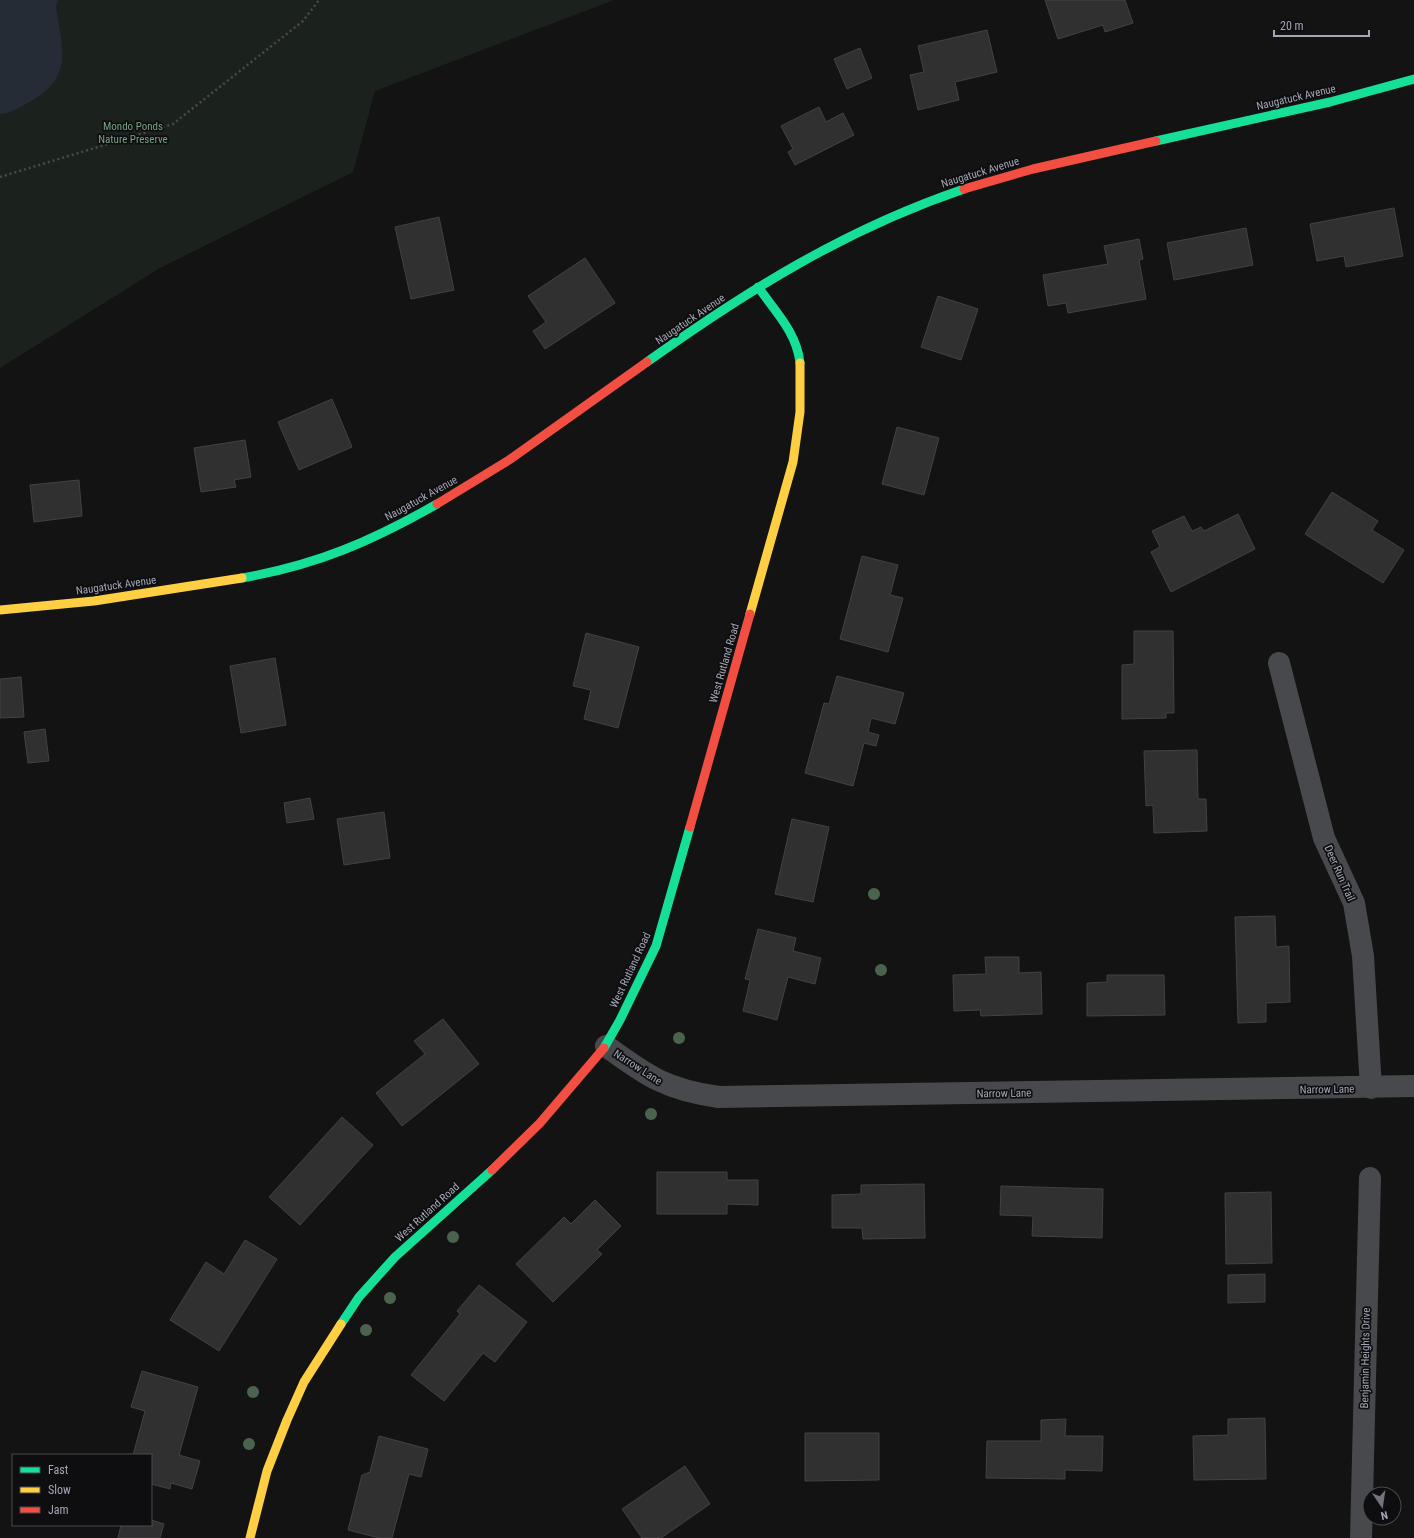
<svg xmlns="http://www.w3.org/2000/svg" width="1414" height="1538" font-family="'Roboto Condensed',sans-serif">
	<rect width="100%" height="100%" fill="#131313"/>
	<!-- green -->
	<path fill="#1b221d" d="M0 0H614L375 91 353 172 160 268 0 368Z"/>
	<!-- water -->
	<path fill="#262c36" d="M0 0H58L56 7C62 48 74 77 31 101 20 107 12 113 0 114Z"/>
	<!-- building -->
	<path fill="#303031" stroke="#424247" d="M1045 0H1125L1133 23 1105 32 1103 25 1058 39Z
		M987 30 997 72 955 82 959 100 918 110 910 75 924 72 918 46Z
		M860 48 872 78 847 89 834 59Z
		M819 107 826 122 843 113 854 135 795 165 788 152 793 149 781 126Z
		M1394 208 1403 256 1346 267 1344 256 1317 261 1310 224Z
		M439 217 454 290 411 299 395 227Z
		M1246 228 1253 265 1174 280 1167 243Z
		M1139 239 1143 259 1139 260 1146 299 1068 313 1066 303 1048 306 1043 275 1108 264 1104 246Z
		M585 258 615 303 545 349 533 331 546 322 528 296Z
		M938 296 978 309 961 360 921 347Z
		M332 399 352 447 299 470 278 422Z
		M897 427 939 438 924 495 882 484Z
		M245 440 251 477 234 480 236 487 201 492 194 448Z
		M79 480 82 516 34 522 30 485Z
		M1332 492 1378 521 1372 530 1404 550 1383 583 1305 534Z
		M1238 514 1255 549 1171 592 1151 552 1160 547 1152 531 1184 516 1192 531 1201 527 1204 531Z
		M862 556 898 565 890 595 903 598 888 652 840 639Z
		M1134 631H1173L1174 713H1166V718L1122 719V665L1134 664Z
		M586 633 639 647 618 728 584 719 591 690 573 686Z
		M275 658 286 725 241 733 230 666Z
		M837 676 904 693 895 724 871 718 868 732 879 735 876 746 864 743 853 786 805 773 824 703 829 704Z
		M21 677 24 717 0 718V679Z
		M45 729 49 761 28 763 24 732Z
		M1197 750 1198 799H1206L1207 831 1154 833 1153 805 1146 806 1144 751Z
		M310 798 314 819 287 823 284 803Z
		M384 812 390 858 344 865 337 819Z
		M792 819 829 827 813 902 775 894Z
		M1275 916 1276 947 1289 946 1290 1002 1266 1003V1022L1238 1023 1235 917Z
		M758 929 796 938 793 951 821 958 815 984 788 977 777 1020 743 1011 750 980 745 979Z
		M985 957H1019V973L1041 972 1042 1014 981 1016 980 1010 954 1011 953 975 986 974Z
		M1107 975H1164L1165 1015 1087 1016V983L1107 982Z
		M443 1019 479 1064 402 1126 376 1093 425 1054 414 1041Z
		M342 1117 373 1145 300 1225 269 1197Z
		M657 1172H727V1180H758V1205L727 1204V1214H657Z
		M924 1184 925 1238 863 1239 862 1228H832V1195L861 1194V1185Z
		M1001 1186 1103 1189 1102 1238 1032 1236 1033 1216 1000 1215Z
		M1271 1192 1272 1263 1226 1264 1225 1193Z
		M595 1200 621 1226 597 1250 602 1254 553 1302 516 1264 564 1217 571 1224Z
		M245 1240 277 1259 219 1351 170 1320 206 1262 224 1274Z
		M1265 1274V1302L1228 1303V1275Z
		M479 1285 527 1322 495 1362 483 1353 444 1401 411 1375 460 1314 457 1311Z
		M142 1371 198 1387 179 1455 200 1461 192 1489 171 1483 170 1489 151 1484V1455H133L145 1411 131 1407Z
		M1265 1418 1266 1479 1194 1480 1193 1436 1228 1435V1419Z
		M1066 1419 1065 1436H1103L1102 1471 1065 1470V1479L986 1478 987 1441H1041V1420Z
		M805 1433H879V1480L805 1481Z
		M379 1436 428 1449 421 1477 409 1474 392 1538H379L348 1530 362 1475 370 1472Z
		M685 1466 710 1504 661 1538H642L622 1509Z
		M151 1520 164 1524 160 1538H118L121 1525H151Z"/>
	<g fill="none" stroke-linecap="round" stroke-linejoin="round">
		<!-- path -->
		<path stroke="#49494e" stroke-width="2.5" stroke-dasharray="2 3" stroke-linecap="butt" d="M0 177 173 124 303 21 319 0"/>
		<!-- street -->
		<path stroke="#47494c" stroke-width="22" d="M1279 663 1324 838 1354 903 1363 956 1371 1088
			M606 1046C647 1076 667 1090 719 1097L1414 1086
			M1361 1538 1370 1178"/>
		<!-- fast -->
		<path stroke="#16e098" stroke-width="9" d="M1156 141 1330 102 1414 79
			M758 287C775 311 797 333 800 363
			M647 362C748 290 846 229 964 189
			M242 578C317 565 372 541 437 504
			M604 1048 620 1020 656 946 690 827
			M341 1324 359 1297 395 1257 492 1170"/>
		<!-- slow -->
		<path stroke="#ffcf43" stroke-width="9" d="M0 610 94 601 242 578
			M750 614 793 462 800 412V363
			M250 1538 267 1471 287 1420 304 1382 341 1324"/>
		<!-- jam -->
		<path stroke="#f24e42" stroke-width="9" d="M964 189 1033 169 1156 141
			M437 504 509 460 647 362
			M690 827 750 614
			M492 1170 540 1123 604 1048"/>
	</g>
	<!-- trees -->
	<g fill="#4b624f">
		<circle cx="874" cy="894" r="6"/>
		<circle cx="881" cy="970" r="6"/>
		<circle cx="679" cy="1038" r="6"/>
		<circle cx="651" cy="1114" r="6"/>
		<circle cx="453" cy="1237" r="6"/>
		<circle cx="390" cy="1298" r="6"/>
		<circle cx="366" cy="1330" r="6"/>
		<circle cx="253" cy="1392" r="6"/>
		<circle cx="249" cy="1444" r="6"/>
	</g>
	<g text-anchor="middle" stroke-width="3.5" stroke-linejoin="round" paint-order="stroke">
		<!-- street labels -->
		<g font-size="11" fill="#a3a7b6" stroke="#0e0d0f">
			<text transform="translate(1296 97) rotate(-13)" y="4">Naugatuck Avenue</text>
			<text transform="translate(980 172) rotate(-17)" y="4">Naugatuck Avenue</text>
			<text transform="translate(690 319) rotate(-34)" y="4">Naugatuck Avenue</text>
			<text transform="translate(421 498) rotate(-29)" y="4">Naugatuck Avenue</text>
			<text transform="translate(116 585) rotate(-8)" y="4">Naugatuck Avenue</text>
			<text transform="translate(724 663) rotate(-74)" y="4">West Rutland Road</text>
			<text transform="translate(1340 873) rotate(66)" y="4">Deer Run Trail</text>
			<text transform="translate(630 970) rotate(-65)" y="4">West Rutland Road</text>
			<text transform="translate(638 1067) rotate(33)" y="4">Narrow Lane</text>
			<text transform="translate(1327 1089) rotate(-1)" y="4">Narrow Lane</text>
			<text transform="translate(1004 1093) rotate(-1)" y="4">Narrow Lane</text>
			<text transform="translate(427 1212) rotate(-42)" y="4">West Rutland Road</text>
			<text transform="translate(1365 1358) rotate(-89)" y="4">Benjamin Heights Drive</text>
		</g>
		<!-- park labels -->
		<g font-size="11" fill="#78a280" stroke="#0e0d0f">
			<text x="133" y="130">Mondo Ponds<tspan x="133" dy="13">Nature Preserve</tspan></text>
		</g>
	</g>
	<!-- legend -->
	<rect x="12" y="1454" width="140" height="72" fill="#0e0d0f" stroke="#4a4b52"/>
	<rect x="20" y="1467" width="20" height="6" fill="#16e098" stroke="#4a4b52"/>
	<text x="48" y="1474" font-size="12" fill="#a3a7b6">Fast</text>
	<rect x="20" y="1487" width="20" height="6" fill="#ffcf43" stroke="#4a4b52"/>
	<text x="48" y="1494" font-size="12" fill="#a3a7b6">Slow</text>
	<rect x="20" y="1507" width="20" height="6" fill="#f24e42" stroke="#4a4b52"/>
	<text x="48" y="1514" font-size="12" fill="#a3a7b6">Jam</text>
	<!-- north arrow -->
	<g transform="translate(1382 1506) rotate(167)"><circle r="19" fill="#0e0d0f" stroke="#4a4b52"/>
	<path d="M0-3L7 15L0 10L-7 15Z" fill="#71737d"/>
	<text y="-6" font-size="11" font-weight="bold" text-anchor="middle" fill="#a3a7b6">N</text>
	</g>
	<!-- scale -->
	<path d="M1274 30v6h95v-6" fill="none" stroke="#a3a7b6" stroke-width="2"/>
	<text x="1280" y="30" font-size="12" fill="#a3a7b6" stroke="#0e0d0f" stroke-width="3" paint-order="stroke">20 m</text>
</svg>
